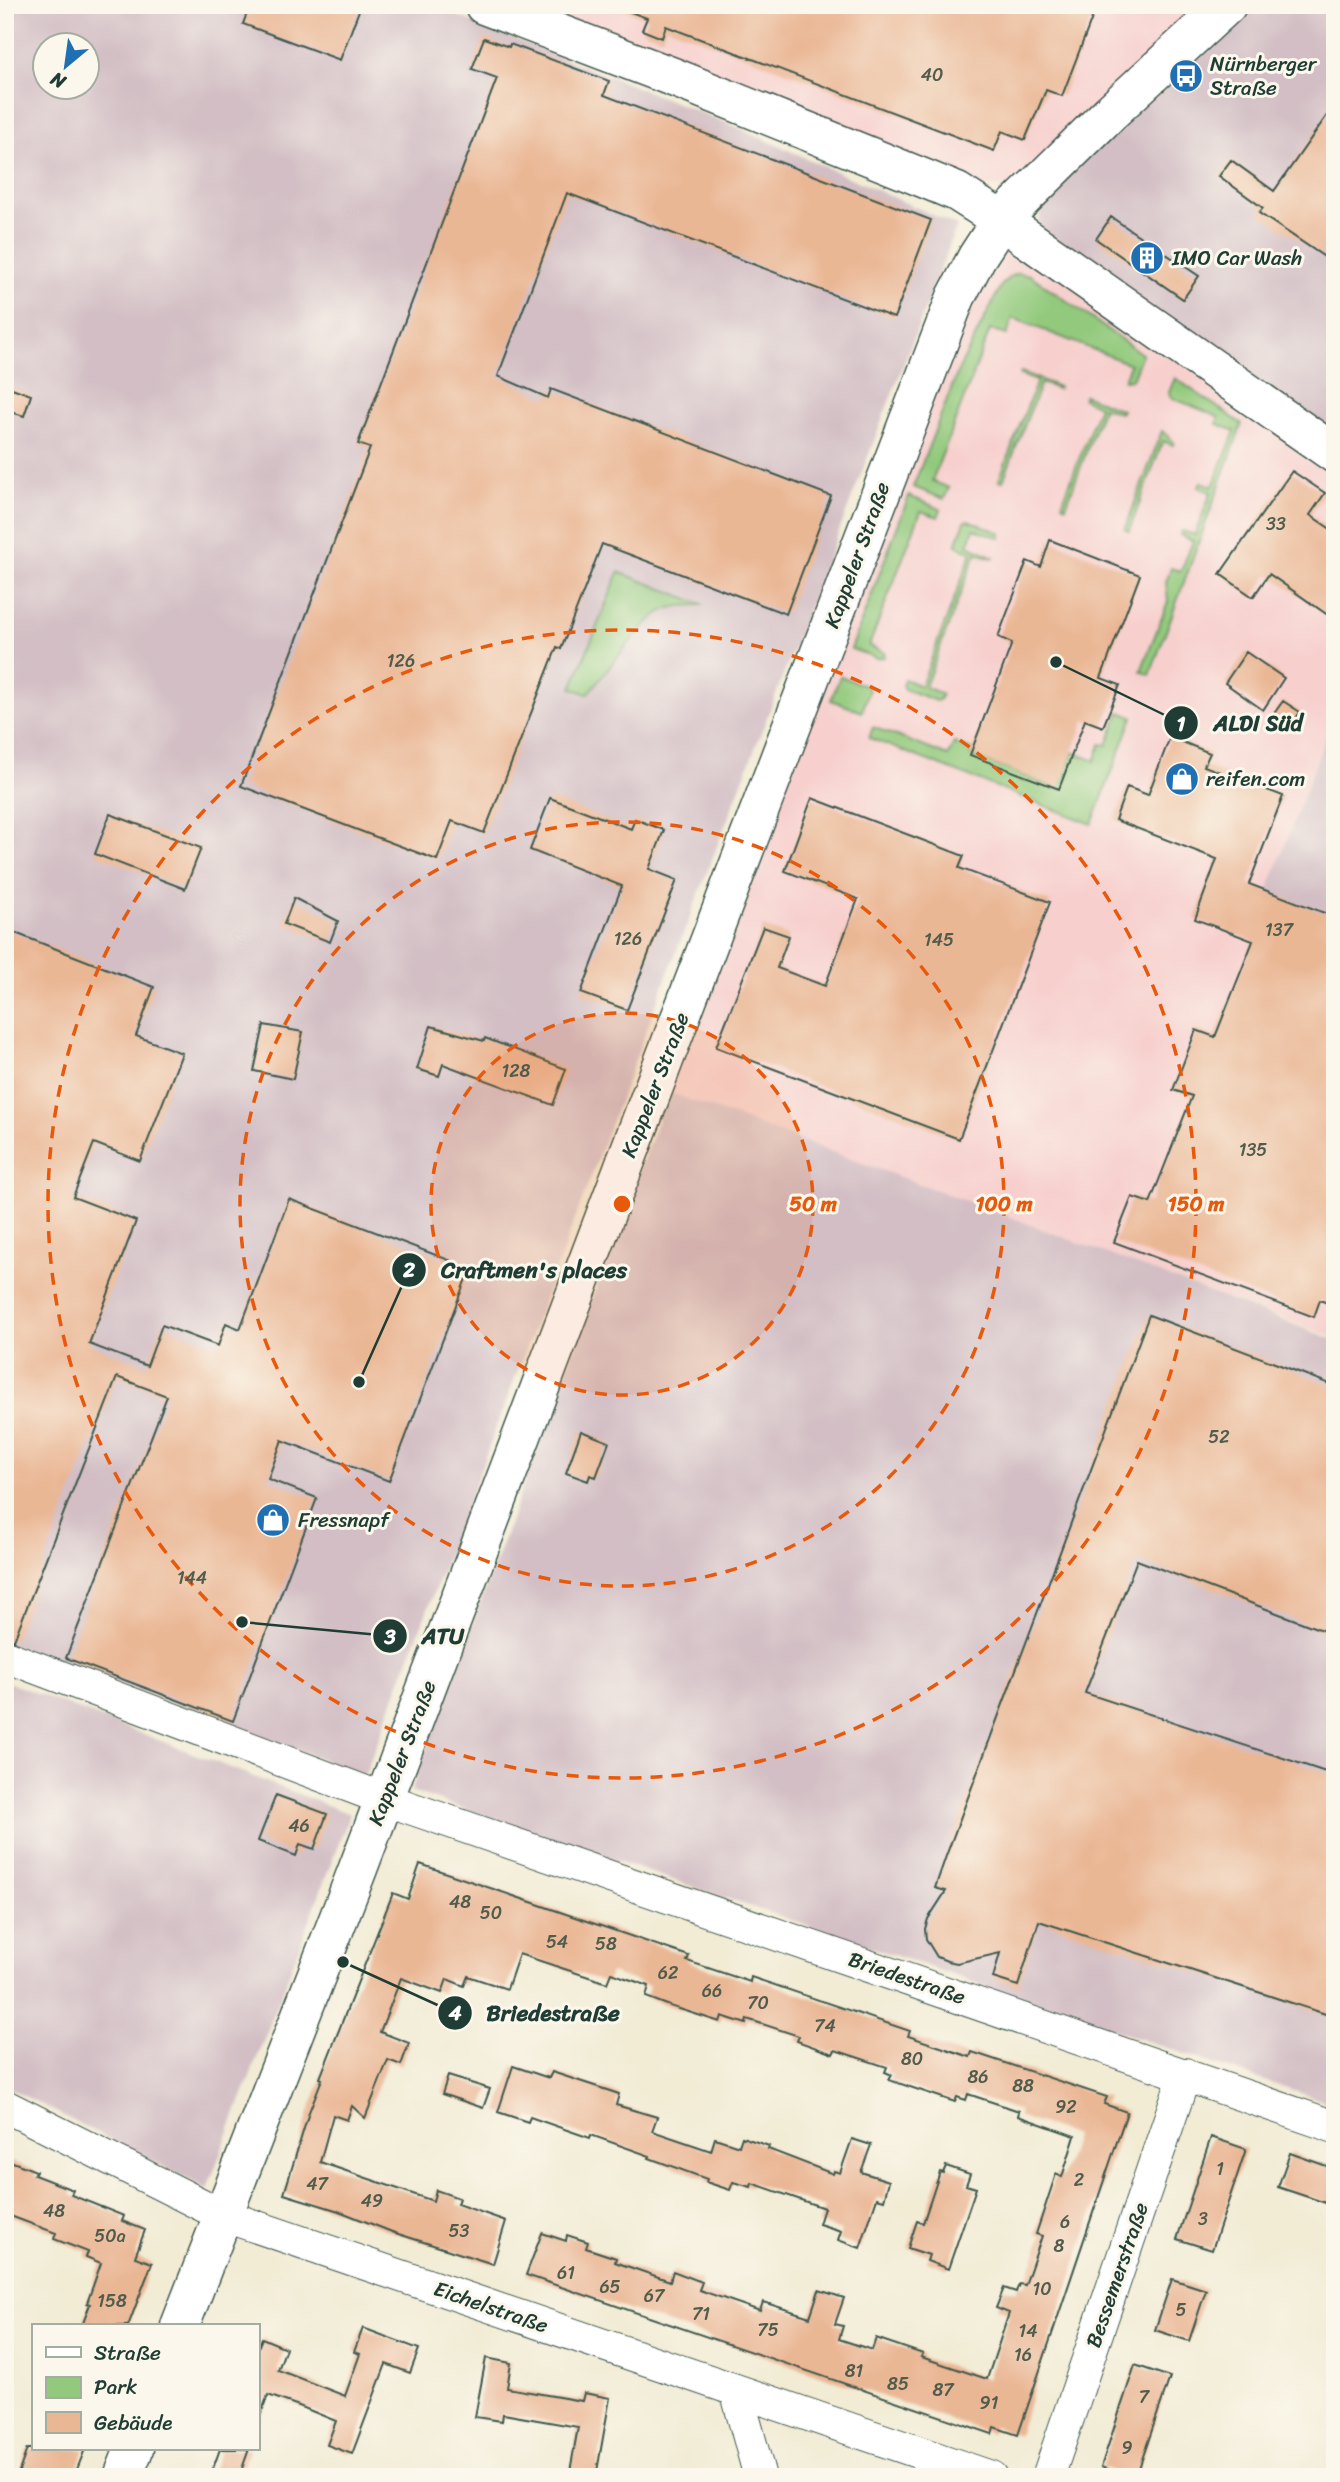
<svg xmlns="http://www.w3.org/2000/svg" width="1340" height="2482" font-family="Sriracha,sans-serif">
	<rect width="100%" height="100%" fill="#fbf7ec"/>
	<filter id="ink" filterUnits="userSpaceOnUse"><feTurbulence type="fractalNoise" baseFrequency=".0143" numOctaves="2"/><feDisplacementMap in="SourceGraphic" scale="14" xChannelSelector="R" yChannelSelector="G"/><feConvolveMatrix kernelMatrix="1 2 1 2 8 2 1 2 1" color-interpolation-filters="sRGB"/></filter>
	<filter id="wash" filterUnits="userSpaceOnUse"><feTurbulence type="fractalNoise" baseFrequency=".00686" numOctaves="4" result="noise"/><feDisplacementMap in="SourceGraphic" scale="28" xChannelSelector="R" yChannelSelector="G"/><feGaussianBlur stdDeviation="1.57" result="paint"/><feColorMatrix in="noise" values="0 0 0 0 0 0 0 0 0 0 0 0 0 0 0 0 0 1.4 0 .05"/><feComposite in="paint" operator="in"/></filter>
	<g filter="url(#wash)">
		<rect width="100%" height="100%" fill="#f2ecd5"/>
		<!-- built -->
		<path fill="#f7d0ce" d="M510 5H1209L1024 188 969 186Z
			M1030 253 1335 465V710L1267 893 1335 920V1338L668 1092 944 346 998 254Z"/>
		<!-- industrial -->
		<path fill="#d2bec4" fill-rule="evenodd" d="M5 5H430L737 127 957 226 660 994 365 1775 5 1642ZM46 46H88V88H46Z
			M1246 5H1335V445L1066 257 1038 222 1052 181Z
			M1335 711V919L1267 893Z
			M668 1092 1018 1220 1335 1340V2105L411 1791Z
			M5 1681 350 1814 207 2189 5 2086Z"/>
		<!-- green -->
		<path fill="#92c97c" stroke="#588358" stroke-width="2" d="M1018 273 1030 275 1142 354 1132 379 1124 380 1130 364 1013 318 1007 335 990 330 932 481 949 488 944 499 913 487 959 369 1001 286 1009 277Z
			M1021 372 1059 387 1058 389 1041 383 1003 481 999 480 1037 381 1020 375Z
			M1175 378 1242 424 1150 675 1141 671 1168 602 1166 582 1171 568 1181 571 1193 541 1180 535 1182 531 1195 535 1211 492 1198 487 1201 482 1213 486 1235 431 1217 424 1219 417 1170 397 1169 392Z
			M1084 395 1122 410 1120 413 1103 407 1066 506 1062 504 1099 406 1083 399Z
			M1162 431 1174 442 1173 445 1163 441 1129 531 1125 529Z
			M909 496 941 509 938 517 921 511 869 646 885 653 884 657 876 658 851 649Z
			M968 520 1001 533V538L974 529 968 545 994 557 992 558 976 553 925 687 942 694 939 700 936 701 904 689 902 685 904 679 921 686 972 552 956 545 965 521Z
			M619 572 704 605C690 605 673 605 661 612 639 626 606 672 588 694L572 688Z
			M840 676 866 686 869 689 862 712 831 700Z
			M1120 712 1133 717 1092 824 869 738 873 727 948 756 954 743 972 750 970 755 1058 789 1073 752 1095 761 1101 744 1107 745Z"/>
		<g id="blocks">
			<!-- building -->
			<path fill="#eab795" d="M250 5H361L340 60 243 24Z
				M617 5H1097L1062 96 1046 90 1025 140 1002 131 994 151 666 26 662 38 642 30 647 18 617 7Z
				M484 38 509 47 510 44 609 81 604 95 931 220 894 318 567 193 498 376 548 398 551 389 831 496 786 614 602 544 561 649 557 647 484 833 452 821 437 860 241 786 370 448 358 444 497 78 472 69Z
				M1335 104V264L1259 213 1263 208 1219 176 1231 160 1274 191Z
				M1111 217 1199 276 1183 299 1096 239Z
				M12 388 31 395 24 416 5 410Z
				M1292 471 1325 493 1310 515 1335 532V620L1269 574 1253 597 1220 574Z
				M1050 540 1140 575 1101 678 1120 685 1103 727 1085 720 1059 789 970 755 1012 643 998 637 1027 561 1041 567Z
				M1246 652 1284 678 1263 710 1225 683Z
				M1283 701 1300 712 1288 731 1270 719Z
				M1170 737 1210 753 1204 766 1283 796 1249 884 1335 917V1306L1320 1300 1314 1317 1114 1242 1132 1197 1150 1203 1192 1096 1173 1090 1196 1030 1215 1037 1253 941 1195 919 1217 859 1115 820 1127 787 1148 795Z
				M550 798 631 829 635 819 664 830 649 869 677 880 627 1010 581 993 622 886 530 850Z
				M812 798 964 856 959 868 1050 902 959 1139 716 1047 763 927 789 936 777 968 825 986 858 899 785 871Z
				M110 814 201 848 185 889 95 854Z
				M294 898 338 921 330 942 284 924Z
				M5 929 154 987 136 1036 182 1053 140 1161 94 1143 73 1197 136 1221 89 1344 147 1366 162 1325 218 1346 226 1323 240 1329 289 1199 470 1268 389 1481 282 1440 268 1479 317 1498 233 1721 66 1658 167 1396 117 1377 14 1640 5 1638Z
				M264 1025 303 1032 293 1079 254 1071Z
				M431 1026 484 1041 485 1038 566 1069 553 1105 443 1064 439 1076 417 1069Z
				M1149 1315 1335 1386V1635L1137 1560 1085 1693 1335 1775V2017L1039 1921 1018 1986 993 1978 1000 1953 957 1963 947 1961 937 1957 926 1939 925 1929 928 1919 946 1891 935 1888 946 1856Z
				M581 1431 609 1442 596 1477 590 1475 588 1481 566 1473Z
				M276 1795 327 1814 314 1849 300 1844 296 1856 258 1841Z
				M420 1864 689 1956 687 1961 750 1982 751 1977 910 2031 908 2036 970 2057 972 2052 1107 2097 1104 2104 1127 2112 1018 2435 994 2427 992 2434 526 2275 542 2233 566 2241 567 2235 588 2242 586 2248 616 2258 615 2262 670 2281 673 2271 702 2282 699 2290 760 2311 763 2302 810 2317 819 2290 844 2298 835 2324 843 2326 839 2339 872 2350 876 2338 923 2354 921 2357 987 2379 1009 2313 996 2308 1004 2288 1016 2292 1019 2284 1025 2285 1042 2236 1036 2234 1056 2174 1062 2177 1075 2136 1018 2116 1019 2111 968 2094 966 2100 957 2097 955 2102 889 2080 892 2075 885 2072 887 2067 835 2050 833 2054 797 2041 799 2036 747 2019 746 2024 722 2016 720 2022 670 2006 646 1997 649 1986 611 1973 607 1983 519 1954 507 1989 468 1976 464 1986 447 1979 442 1993 401 1978 380 2032 409 2043 401 2065 388 2060 365 2118 352 2106 347 2120 333 2115 320 2162 433 2201 436 2190 459 2198 457 2204 506 2221 493 2264 392 2232 339 2211 284 2194 309 2112 322 2079 320 2078 393 1893 408 1899Z
				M513 2066 549 2078 552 2072 619 2094 616 2105 657 2117 652 2131 711 2151 715 2138 739 2146 742 2137 769 2146 768 2149 833 2174 834 2171 840 2173 852 2139 871 2145 861 2172 889 2181 884 2200 877 2198 860 2248 838 2240 841 2231 819 2224 824 2208 752 2183 751 2187 733 2182 730 2190 706 2182 707 2179 649 2158 650 2156 591 2135 590 2138 530 2117 528 2122 498 2112Z
				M448 2076 490 2089 483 2108 442 2094Z
				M1211 2137 1246 2149 1212 2250 1177 2239Z
				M1290 2153 1335 2169V2206L1278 2187Z
				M5 2159 36 2171 34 2175 73 2190 71 2195 124 2216 122 2221 145 2230 135 2257 152 2263 128 2326H82L90 2304 87 2303 101 2263 86 2257 88 2252 54 2239 56 2233 5 2214Z
				M946 2166 970 2174 966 2185 976 2188 948 2269 927 2261 929 2255 908 2248 917 2221 923 2223 940 2172 943 2173Z
				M1172 2279 1206 2290 1189 2341 1155 2330Z
				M363 2328 419 2349 410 2373 386 2364 352 2454 327 2445 336 2421 299 2406 268 2395 259 2419 257 2418V2350L262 2338 286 2348 278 2370 345 2396 360 2354 354 2352Z
				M486 2358 511 2363 507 2388 582 2401 584 2393 610 2398 596 2477H569L578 2427 503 2414 502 2421 475 2417Z
				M1135 2365 1170 2377 1136 2477H1129L1101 2467Z
				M27 2449H85L74 2477H17Z
				M220 2449H249L239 2477H210Z"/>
		</g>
	</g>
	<g filter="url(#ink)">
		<use href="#blocks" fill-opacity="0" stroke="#3f574c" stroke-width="2"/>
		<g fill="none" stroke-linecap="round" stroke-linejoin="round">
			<!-- street casing -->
			<g stroke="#3f574c" stroke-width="34">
				<path id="street" d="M5 1656 384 1799 1335 2127
					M5 2106 222 2215 991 2477
					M736 2390 760 2477
					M1048 2477 1185 2074"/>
			</g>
			<!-- secondary casing -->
			<g stroke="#3f574c" stroke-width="41">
				<path id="secondary" d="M484 5 673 77 928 180 957 192 1001 220 1335 454
					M180 2326 357 1871 666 1055 956 297 977 257 1001 220 1111 112 1227 5
					M123 2477 134 2449"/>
			</g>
			<!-- street -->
			<use href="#street" stroke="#fff" stroke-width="32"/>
			<!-- secondary -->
			<use href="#secondary" stroke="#fff" stroke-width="38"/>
		</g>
	</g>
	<!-- distance rings -->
	<circle cx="622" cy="1204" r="191" fill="#e8590c" fill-opacity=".12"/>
	<g fill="none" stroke="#e8590c" stroke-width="3.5" stroke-dasharray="12 9">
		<circle cx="622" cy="1204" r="191"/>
		<circle cx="622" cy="1204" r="382"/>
		<circle cx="622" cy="1204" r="574"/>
	</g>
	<!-- icons -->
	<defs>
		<g id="bus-disc" transform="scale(1.75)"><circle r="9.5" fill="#1f6fb2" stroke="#fbf7ec"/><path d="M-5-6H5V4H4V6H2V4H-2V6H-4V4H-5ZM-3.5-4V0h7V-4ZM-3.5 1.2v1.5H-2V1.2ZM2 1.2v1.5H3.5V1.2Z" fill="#fff"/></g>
		<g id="building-disc" transform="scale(1.75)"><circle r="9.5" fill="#1f6fb2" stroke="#fbf7ec"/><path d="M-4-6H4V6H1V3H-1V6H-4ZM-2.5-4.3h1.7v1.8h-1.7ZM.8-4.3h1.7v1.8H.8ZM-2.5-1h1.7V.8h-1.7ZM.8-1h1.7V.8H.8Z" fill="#fff"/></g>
		<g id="shop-disc" transform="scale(1.75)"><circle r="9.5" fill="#1f6fb2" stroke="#fbf7ec"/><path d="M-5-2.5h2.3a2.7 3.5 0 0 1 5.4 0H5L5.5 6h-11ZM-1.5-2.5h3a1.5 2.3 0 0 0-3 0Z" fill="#fff"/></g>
	</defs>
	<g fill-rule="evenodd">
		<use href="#bus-disc" x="1186" y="76"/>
		<use href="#building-disc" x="1147" y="258"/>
		<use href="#shop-disc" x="1182" y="779"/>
		<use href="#shop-disc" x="273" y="1520"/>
	</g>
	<g text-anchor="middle" stroke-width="6" stroke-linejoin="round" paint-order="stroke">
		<!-- number labels -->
		<g font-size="18" fill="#525c4c">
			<text x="932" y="81">40</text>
			<text x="1276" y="530">33</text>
			<text x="401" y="667">126</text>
			<text x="1279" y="936">137</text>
			<text x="628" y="945">126</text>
			<text x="939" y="946">145</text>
			<text x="516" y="1077">128</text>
			<text x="1253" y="1156">135</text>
			<text x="1219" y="1443">52</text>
			<text x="192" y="1584">144</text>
			<text x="299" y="1832">46</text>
			<text x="460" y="1908">48</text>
			<text x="491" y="1919">50</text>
			<text x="557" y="1948">54</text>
			<text x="606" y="1950">58</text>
			<text x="668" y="1979">62</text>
			<text x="712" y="1997">66</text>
			<text x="758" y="2009">70</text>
			<text x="825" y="2032">74</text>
			<text x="912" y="2065">80</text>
			<text x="978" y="2083">86</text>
			<text x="1023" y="2092">88</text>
			<text x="1066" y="2113">92</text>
			<text x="1220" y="2175">1</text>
			<text x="1079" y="2186">2</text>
			<text x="317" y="2190">47</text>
			<text x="372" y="2207">49</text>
			<text x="54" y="2217">48</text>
			<text x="1203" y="2225">3</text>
			<text x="1065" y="2228">6</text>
			<text x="459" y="2237">53</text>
			<text x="110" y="2242">50a</text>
			<text x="1059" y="2252">8</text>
			<text x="566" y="2279">61</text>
			<text x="610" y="2293">65</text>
			<text x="1042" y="2295">10</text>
			<text x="654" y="2302">67</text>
			<text x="112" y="2307">158</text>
			<text x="1181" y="2316">5</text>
			<text x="701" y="2320">71</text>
			<text x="768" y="2336">75</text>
			<text x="1028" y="2337">14</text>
			<text x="1023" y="2361">16</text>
			<text x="854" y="2377">81</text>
			<text x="898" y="2390">85</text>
			<text x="943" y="2396">87</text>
			<text x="1144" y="2403">7</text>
			<text x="989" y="2409">91</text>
			<text x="1127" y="2454">9</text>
		</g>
		<!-- poi labels -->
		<g font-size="21" fill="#1f3d34" stroke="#fbf7ec" text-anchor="start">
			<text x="1210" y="71">Nürnberger<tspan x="1210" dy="24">Straße</tspan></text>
			<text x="1172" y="265">IMO Car Wash</text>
			<text x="1206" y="786">reifen.com</text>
			<text x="298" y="1527">Fressnapf</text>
		</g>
		<!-- street labels -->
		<g font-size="21" fill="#1f3d34" stroke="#fbf7ec">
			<text transform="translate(857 555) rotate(-70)" y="7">Kappeler Straße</text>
			<text transform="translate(655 1085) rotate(-69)" y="7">Kappeler Straße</text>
			<text transform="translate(402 1753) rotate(-69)" y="7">Kappeler Straße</text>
			<text transform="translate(907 1978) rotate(19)" y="7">Briedestraße</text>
			<text transform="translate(1117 2275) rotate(-71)" y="7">Bessemerstraße</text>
			<text transform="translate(491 2307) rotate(19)" y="7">Eichelstraße</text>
		</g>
	</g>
	<circle cx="622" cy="1204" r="10" fill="#e8590c" stroke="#fbf7ec" stroke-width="3.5"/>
	<g font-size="21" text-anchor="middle" font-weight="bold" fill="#e8590c" stroke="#fbf7ec" stroke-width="6" stroke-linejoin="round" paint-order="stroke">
		<text x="813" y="1211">50 m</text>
		<text x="1004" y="1211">100 m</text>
		<text x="1196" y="1211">150 m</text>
	</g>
	<!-- callouts -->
	<path fill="none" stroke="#1f3d34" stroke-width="2.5" d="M1056 662L1181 723M359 1382L409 1270M242 1622L390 1636M343 1962L455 2013"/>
	<g fill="#1f3d34" stroke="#fbf7ec" stroke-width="2.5">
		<circle cx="1056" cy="662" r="7"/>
		<circle cx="359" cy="1382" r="7"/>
		<circle cx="242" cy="1622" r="7"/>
		<circle cx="343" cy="1962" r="7"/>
		<circle cx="1181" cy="723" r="18"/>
		<circle cx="409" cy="1270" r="18"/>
		<circle cx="390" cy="1636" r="18"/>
		<circle cx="455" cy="2013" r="18"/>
	</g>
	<g font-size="21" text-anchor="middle" font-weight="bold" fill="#fff">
		<text x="1181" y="731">1</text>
		<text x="409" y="1277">2</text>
		<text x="390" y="1644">3</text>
		<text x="455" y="2020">4</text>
	</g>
	<g font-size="23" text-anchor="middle" font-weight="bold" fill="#1f3d34" stroke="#fbf7ec" stroke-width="6" stroke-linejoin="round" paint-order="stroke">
		<text x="1258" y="731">ALDI Süd</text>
		<text x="534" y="1278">Craftmen's places</text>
		<text x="443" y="1644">ATU</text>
		<text x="553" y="2021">Briedestraße</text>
	</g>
	<!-- margin -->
	<rect width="1340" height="2482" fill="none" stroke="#fbf7ec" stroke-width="28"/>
	<!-- legend -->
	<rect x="32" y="2324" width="228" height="126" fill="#fbf7ec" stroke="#a3ada2" stroke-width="2"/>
	<rect x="46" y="2347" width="35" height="10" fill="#ffffff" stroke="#a3ada2" stroke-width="2"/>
	<text x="94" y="2360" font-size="21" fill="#1f3d34">Straße</text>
	<rect x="46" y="2377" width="35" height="21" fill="#92c97c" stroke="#a3ada2" stroke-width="2"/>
	<text x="94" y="2394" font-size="21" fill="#1f3d34">Park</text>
	<rect x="46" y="2412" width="35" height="21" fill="#eab795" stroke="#a3ada2" stroke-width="2"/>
	<text x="94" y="2430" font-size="21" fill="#1f3d34">Gebäude</text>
	<!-- north arrow -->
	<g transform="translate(66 66) rotate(209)"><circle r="33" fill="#fbf7ec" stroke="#a3ada2" stroke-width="2"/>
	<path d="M0-5L12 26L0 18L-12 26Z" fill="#1f6fb2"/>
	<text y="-10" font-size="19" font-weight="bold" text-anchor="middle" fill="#1f3d34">N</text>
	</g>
</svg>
